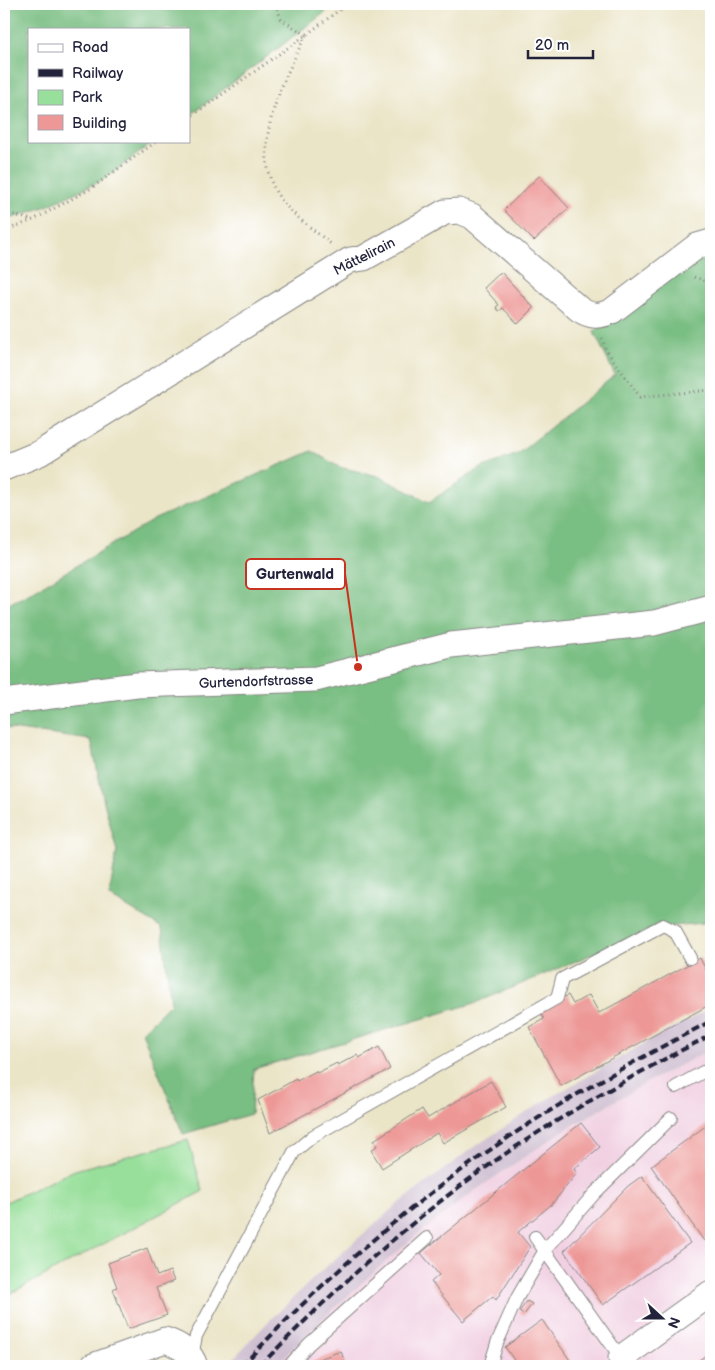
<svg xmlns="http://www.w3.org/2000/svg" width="715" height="1370" font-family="'Balsamiq Sans',sans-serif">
	<rect width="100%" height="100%" fill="#fff"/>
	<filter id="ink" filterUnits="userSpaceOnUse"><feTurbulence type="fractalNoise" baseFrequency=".02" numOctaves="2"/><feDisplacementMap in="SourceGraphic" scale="10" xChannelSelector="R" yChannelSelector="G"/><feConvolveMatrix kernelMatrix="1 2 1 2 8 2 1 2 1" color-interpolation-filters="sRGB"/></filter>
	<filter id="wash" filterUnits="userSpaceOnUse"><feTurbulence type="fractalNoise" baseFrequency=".0096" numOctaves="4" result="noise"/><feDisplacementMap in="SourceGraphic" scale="20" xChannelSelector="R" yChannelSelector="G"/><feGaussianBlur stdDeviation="1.12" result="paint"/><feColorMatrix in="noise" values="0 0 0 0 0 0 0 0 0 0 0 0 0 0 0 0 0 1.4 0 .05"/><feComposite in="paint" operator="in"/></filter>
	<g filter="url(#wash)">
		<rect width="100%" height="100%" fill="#ebe5c8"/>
		<!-- built -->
		<path fill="#f1d0e2" d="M711 1049V1366H276L302 1338 375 1271 412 1239 473 1192 560 1133 646 1083Z"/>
		<!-- industrial -->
		<path fill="#cebed0" d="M711 1008V1049L646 1083 560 1133 473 1192 412 1239 375 1271 302 1338 276 1366H226L265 1325 318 1274 394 1207 474 1147 543 1102 652 1039Z"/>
		<!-- green -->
		<path fill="#97df9a" stroke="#5c806a" d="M188 1140 203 1191 4 1297V1203L75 1170Z"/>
		<!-- forest -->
		<path fill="#79be82" stroke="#4e705e" d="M4 4H336L189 116V29H29V141H155L104 179 47 206 4 221Z
			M711 246V922L655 928 478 1002 254 1069 251 1114 183 1134 142 1032 171 1003 162 928 109 896 117 851 104 802 91 740 4 728V606L27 595 155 519 312 451 339 467 378 476 429 502 481 468 518 454 615 375 594 332 667 273Z"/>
		<g id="blocks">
			<!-- building -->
			<path fill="#ed9896" d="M539 176 569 208 534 241 504 210Z
				M501 272 534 308 518 324 503 308 499 311 496 307 499 305 484 288Z
				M700 958 709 976 711 974V1004L561 1086 529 1027 544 1019 540 1011 568 995 573 1004 589 995 599 1013Z
				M379 1047 390 1069 270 1133 258 1100 296 1079 297 1081 316 1071 317 1073 337 1063 338 1065 357 1055 359 1058Z
				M491 1081 506 1107 443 1143 437 1133 382 1168 371 1150 377 1146 374 1140 422 1109 428 1118Z
				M711 1122V1235L704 1241 651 1166Z
				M581 1123 600 1147 574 1169 577 1173 552 1204 518 1232 530 1247 496 1300 493 1296 463 1321 431 1282 439 1275 421 1253Z
				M642 1176 690 1243 603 1305 564 1251 628 1186Z
				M147 1248 157 1276 170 1271 174 1281 156 1288 167 1315 128 1329 113 1289 117 1287 108 1263Z
				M527 1301 532 1304 524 1315 519 1312Z
				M542 1320 574 1366H518L505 1347Z
				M341 1351 346 1366H300Z
				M711 1352V1366H690Z"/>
		</g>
	</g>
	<g filter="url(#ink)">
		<use href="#blocks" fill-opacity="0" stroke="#868482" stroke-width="1"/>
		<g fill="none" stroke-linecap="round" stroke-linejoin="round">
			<!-- service casing -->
			<g stroke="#868482" stroke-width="14">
				<path id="service" d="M676 1087 703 1072 711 1075
					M535 1237 621 1358
					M192 1357 196 1336 294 1152 313 1136 557 998 562 979 663 925 675 931 690 958
					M289 1366 309 1344 427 1238
					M490 1366 497 1343 517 1298 545 1250 595 1193 671 1118"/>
			</g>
			<!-- minor casing -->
			<g stroke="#868482" stroke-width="27">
				<path id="minor" d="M4 468 40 453 350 260 364 258 445 212 459 211 472 216 579 309C591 317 599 317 612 311L697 246 711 242
					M4 702 137 685 316 679 451 645 654 623 711 608
					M93 1366 165 1340C179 1345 190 1351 195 1366
					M626 1366 621 1358 711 1293"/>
			</g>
			<!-- path -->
			<path stroke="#868482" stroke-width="3" stroke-dasharray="1 4" stroke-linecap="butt" d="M276 4 281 19 306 35
				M306 35C284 79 250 143 276 192 288 213 313 229 331 244
				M189 118 306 35 347 4
				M4 212 32 220
				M4 231 33 220 90 189 157 141
				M694 277 711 283
				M602 338 606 350 640 397 711 390"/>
			<!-- service -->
			<use href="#service" stroke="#fff" stroke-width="12"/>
			<!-- minor -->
			<use href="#minor" stroke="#fff" stroke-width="25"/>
			<!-- rail -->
			<path stroke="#22223b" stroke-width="4" stroke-dasharray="8 4" stroke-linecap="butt" d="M242 1366C314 1289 393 1218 480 1157 553 1105 632 1062 711 1021
				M260 1366C322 1302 387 1241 459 1187 536 1129 625 1079 711 1035"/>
		</g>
	</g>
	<g text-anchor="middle" stroke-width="4" stroke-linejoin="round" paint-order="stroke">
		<!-- street labels -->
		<g font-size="14" fill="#22223b" stroke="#fff">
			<text transform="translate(364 256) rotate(-27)" y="5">Mättelirain</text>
			<text transform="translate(256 681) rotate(-2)" y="5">Gurtendorfstrasse</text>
		</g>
	</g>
	<!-- callouts -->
	<path fill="none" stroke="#c8321e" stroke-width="2" d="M358 667L345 574"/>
	<circle fill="#c8321e" stroke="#fff" stroke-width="2" cx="358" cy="667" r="5"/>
	<rect fill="#fff" stroke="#c8321e" stroke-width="2" x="246" y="559" width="99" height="30" rx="5"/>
	<g font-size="15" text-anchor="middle" font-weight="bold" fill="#22223b">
		<text x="295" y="579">Gurtenwald</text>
	</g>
	<!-- margin -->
	<rect width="715" height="1370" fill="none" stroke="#fff" stroke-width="20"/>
	<!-- legend -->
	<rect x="28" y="28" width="162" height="115" fill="#ffffff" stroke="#a7a7b1"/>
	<rect x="38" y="44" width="25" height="8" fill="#ffffff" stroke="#a7a7b1"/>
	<text x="72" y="52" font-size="15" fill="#22223b">Road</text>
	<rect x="38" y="69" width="25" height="8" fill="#22223b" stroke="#a7a7b1"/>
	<text x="72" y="78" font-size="15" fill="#22223b">Railway</text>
	<rect x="38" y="90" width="25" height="15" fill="#97df9a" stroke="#a7a7b1"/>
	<text x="72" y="102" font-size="15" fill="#22223b">Park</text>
	<rect x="38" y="115" width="25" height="15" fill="#ed9896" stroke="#a7a7b1"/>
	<text x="72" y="128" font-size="15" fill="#22223b">Building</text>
	<!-- north arrow -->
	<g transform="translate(662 1318) rotate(111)" stroke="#ffffff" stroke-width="4" paint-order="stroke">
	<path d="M0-4L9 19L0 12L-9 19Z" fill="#22223b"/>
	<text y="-8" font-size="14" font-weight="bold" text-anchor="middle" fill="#22223b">N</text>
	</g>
	<!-- scale -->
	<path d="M528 50v8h65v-8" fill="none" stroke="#22223b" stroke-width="2.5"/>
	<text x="535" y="50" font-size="15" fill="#22223b" stroke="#ffffff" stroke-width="4" paint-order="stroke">20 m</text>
</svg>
